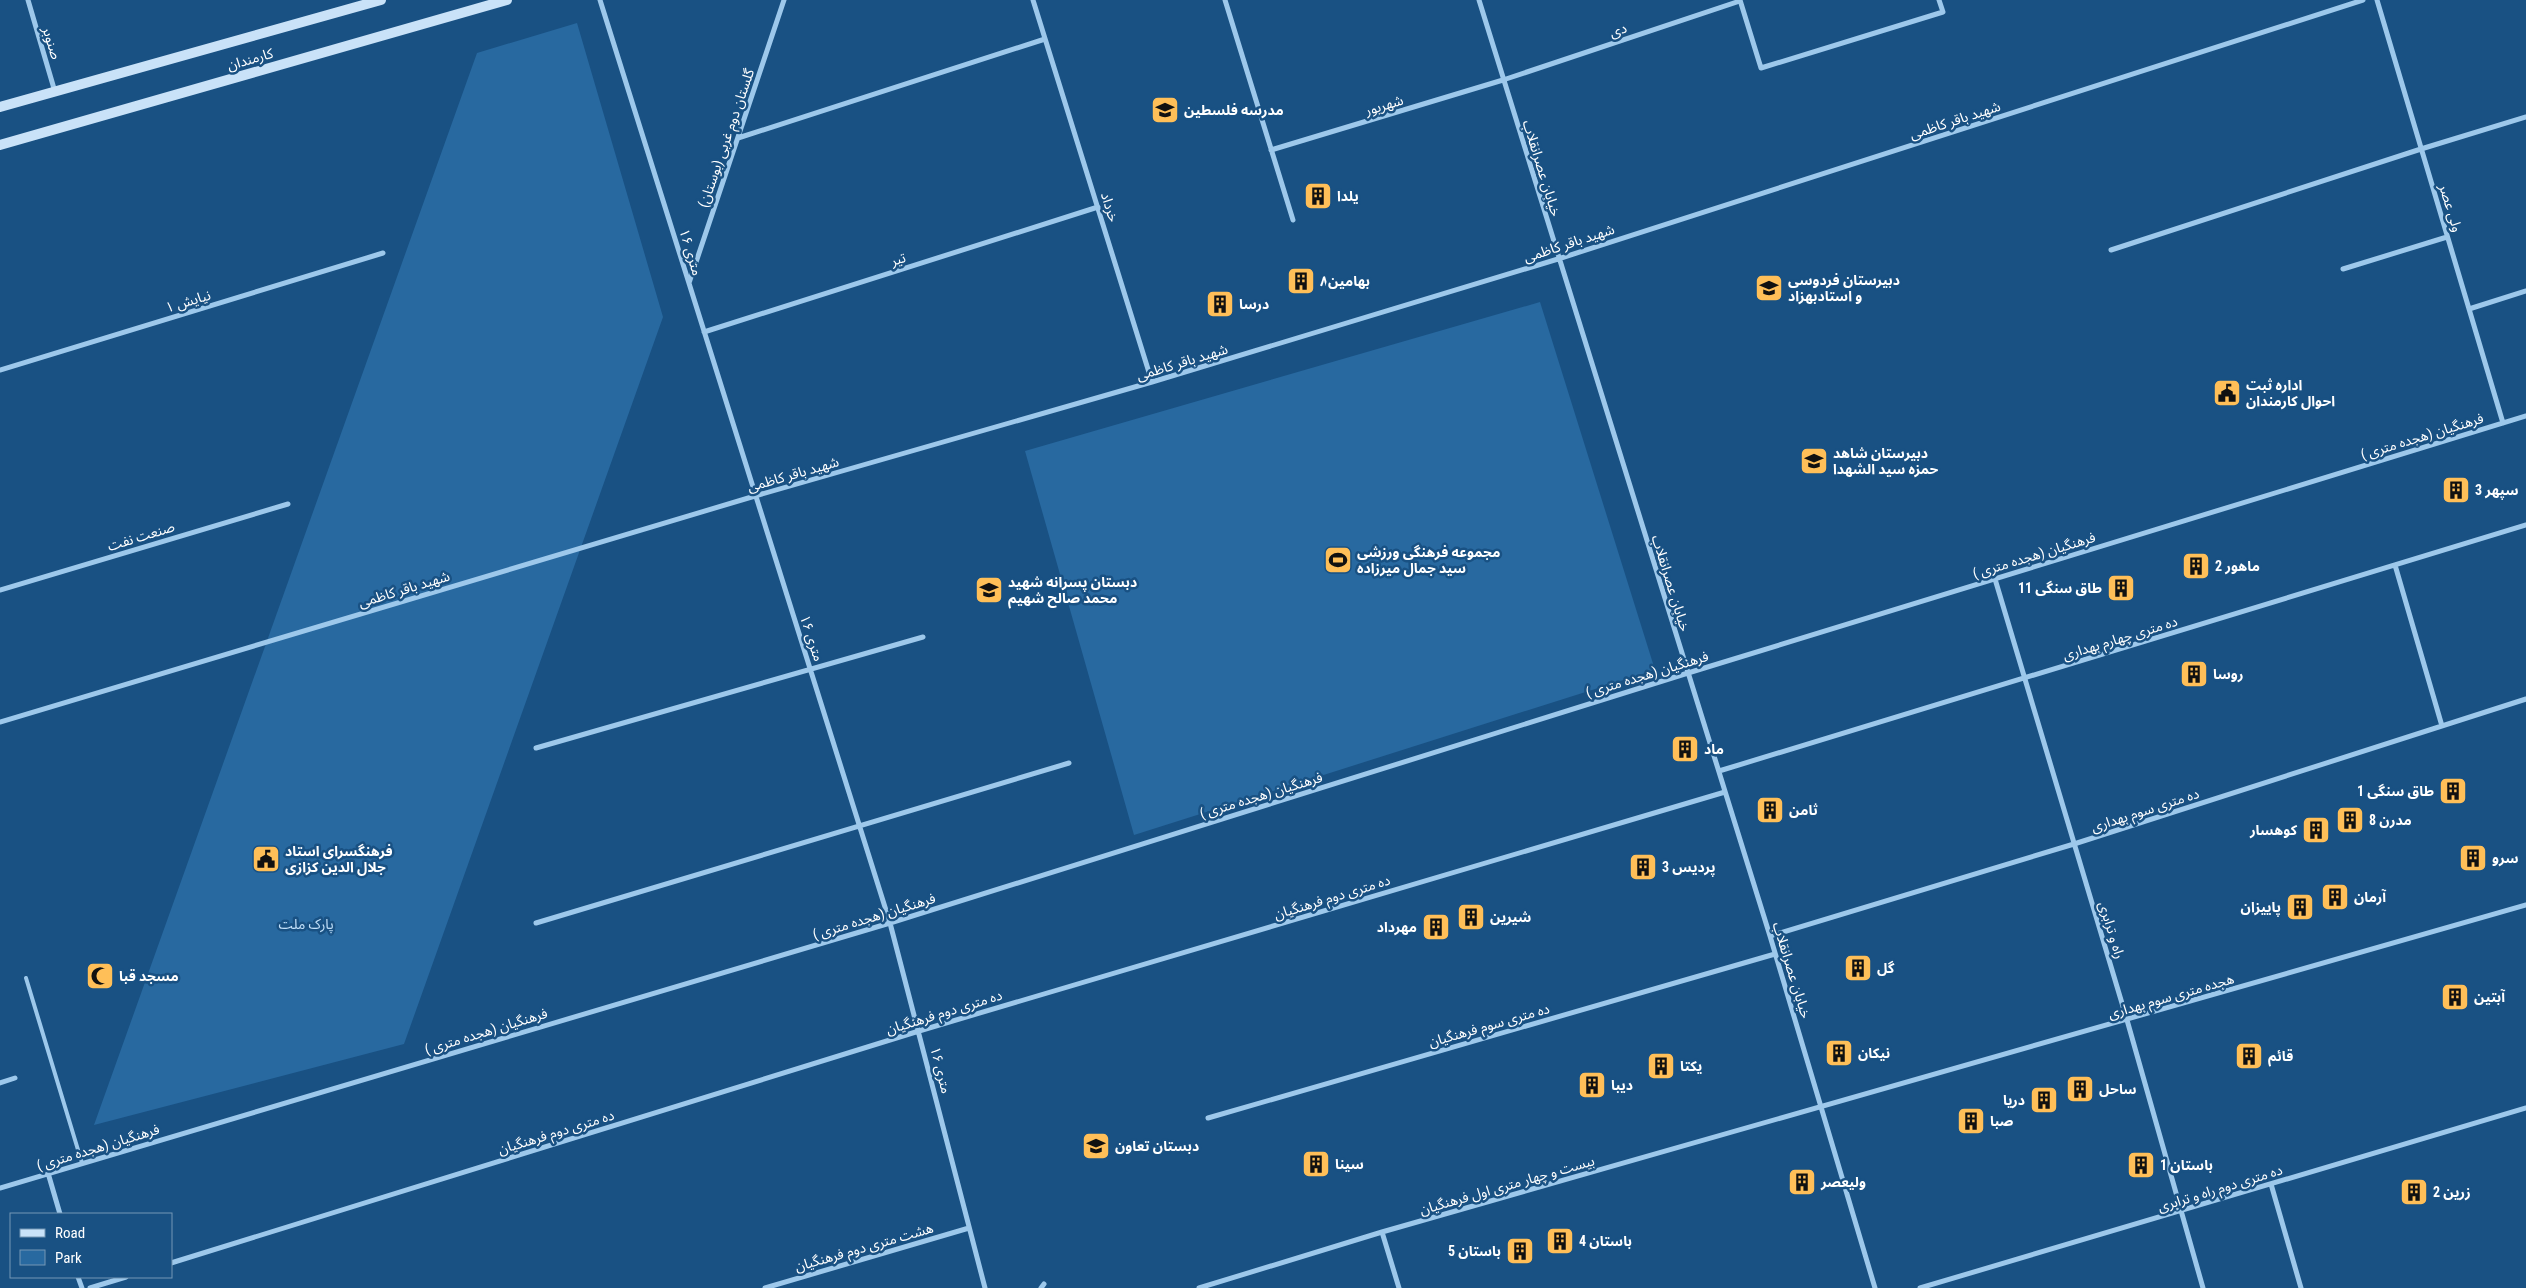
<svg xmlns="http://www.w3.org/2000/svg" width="2526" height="1288" font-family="'Roboto Condensed','Noto Sans Arabic',sans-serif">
	<rect width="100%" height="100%" fill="#195183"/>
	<!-- green -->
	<path fill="#2869a0" d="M577 23 663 317 404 1044 94 1125 477 53Z
		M1540 302 1655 670 1134 835 1025 451Z"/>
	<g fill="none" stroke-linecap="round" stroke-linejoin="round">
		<!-- lane -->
		<path stroke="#9dc8eb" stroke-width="4" d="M26 978 82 1163"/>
		<!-- street -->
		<path stroke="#9dc8eb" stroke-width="5" d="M28 0 55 92
			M600 0 890 923 985 1288
			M1033 0 1152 382
			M1225 0 1293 220
			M1479 0 1770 936 1875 1288
			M1740 0 1761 68 1943 12 1939 0
			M2377 0 2503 423
			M738 138 1045 39
			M1271 150 1503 80 1740 1
			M2111 250 2421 149 2526 117
			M2343 269 2447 237
			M689 283 784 0
			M2469 309 2526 291
			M704 332 1098 207
			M0 370 383 253
			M2395 565 2442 726
			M1995 579 2127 1020 2203 1288
			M0 590 288 504
			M0 722 755 496 1152 382 1558 259 2363 0
			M536 748 923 637
			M1719 771 2526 525
			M536 923 1069 763
			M1770 936 2074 844 2526 699
			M0 1083 15 1078
			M1208 1118 1775 954
			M48 1173 60 1214
			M2271 1184 2301 1288
			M0 1188 890 923 1688 673 2526 416
			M1382 1232 1399 1288
			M171 1263 919 1031 1725 792
			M78 1277 82 1288
			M90 1288 126 1277
			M765 1288 969 1228
			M1041 1288 1044 1284
			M1199 1288 1382 1232 2526 905
			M1920 1288 2526 1108"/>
		<!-- secondary -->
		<path stroke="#c9e2f8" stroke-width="10" d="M0 107 381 0
			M0 145 507 0"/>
	</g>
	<!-- icons -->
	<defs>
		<g id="school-square" transform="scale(1.4375)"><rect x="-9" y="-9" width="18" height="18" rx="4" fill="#ffbf58" stroke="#195183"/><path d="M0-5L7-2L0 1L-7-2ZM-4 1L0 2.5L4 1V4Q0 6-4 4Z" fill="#111"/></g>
		<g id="building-square" transform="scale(1.4375)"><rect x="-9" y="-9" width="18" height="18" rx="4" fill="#ffbf58" stroke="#195183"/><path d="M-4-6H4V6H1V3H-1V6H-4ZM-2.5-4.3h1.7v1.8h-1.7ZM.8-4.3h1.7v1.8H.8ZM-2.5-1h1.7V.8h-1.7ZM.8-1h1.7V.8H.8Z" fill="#111"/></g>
		<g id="civic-square" transform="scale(1.4375)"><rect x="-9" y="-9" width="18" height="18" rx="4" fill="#ffbf58" stroke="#195183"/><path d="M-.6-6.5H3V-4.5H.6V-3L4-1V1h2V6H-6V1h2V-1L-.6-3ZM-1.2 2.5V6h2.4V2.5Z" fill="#111"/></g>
		<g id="stadium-square" transform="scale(1.4375)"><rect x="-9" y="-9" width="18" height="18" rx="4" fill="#ffbf58" stroke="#195183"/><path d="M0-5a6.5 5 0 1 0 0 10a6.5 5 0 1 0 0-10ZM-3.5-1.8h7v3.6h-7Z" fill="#111"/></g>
		<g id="mosque-square" transform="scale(1.4375)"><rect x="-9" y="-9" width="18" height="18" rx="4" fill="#ffbf58" stroke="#195183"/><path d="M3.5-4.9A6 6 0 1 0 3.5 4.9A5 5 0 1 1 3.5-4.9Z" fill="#111"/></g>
	</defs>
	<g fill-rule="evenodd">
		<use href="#school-square" x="1165" y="110"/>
		<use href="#building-square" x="1318" y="196"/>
		<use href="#building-square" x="1301" y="281"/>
		<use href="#school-square" x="1769" y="288"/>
		<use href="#building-square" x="1220" y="304"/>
		<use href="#civic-square" x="2227" y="393"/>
		<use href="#school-square" x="1814" y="461"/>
		<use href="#building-square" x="2456" y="490"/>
		<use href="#stadium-square" x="1338" y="560"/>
		<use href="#building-square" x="2196" y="566"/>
		<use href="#building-square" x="2121" y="588"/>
		<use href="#school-square" x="989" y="590"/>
		<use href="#building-square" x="2194" y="674"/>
		<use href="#building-square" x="1685" y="749"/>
		<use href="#building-square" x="2453" y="791"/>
		<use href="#building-square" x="1770" y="810"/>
		<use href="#building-square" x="2350" y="820"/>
		<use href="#building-square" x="2316" y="830"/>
		<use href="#building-square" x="2473" y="858"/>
		<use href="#civic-square" x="266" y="859"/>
		<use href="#building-square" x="1643" y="867"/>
		<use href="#building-square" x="2335" y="897"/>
		<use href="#building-square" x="2300" y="907"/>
		<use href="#building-square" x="1471" y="917"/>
		<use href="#building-square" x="1436" y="927"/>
		<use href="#building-square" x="1858" y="968"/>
		<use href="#mosque-square" x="100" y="976"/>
		<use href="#building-square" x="2455" y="997"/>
		<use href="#building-square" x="1839" y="1053"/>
		<use href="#building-square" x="2249" y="1056"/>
		<use href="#building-square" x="1661" y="1066"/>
		<use href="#building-square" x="1592" y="1085"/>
		<use href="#building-square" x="2080" y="1089"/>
		<use href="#building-square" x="2044" y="1100"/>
		<use href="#building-square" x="1971" y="1121"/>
		<use href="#school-square" x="1096" y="1146"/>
		<use href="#building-square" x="1316" y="1164"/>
		<use href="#building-square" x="2141" y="1165"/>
		<use href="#building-square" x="1802" y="1182"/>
		<use href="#building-square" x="2414" y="1192"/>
		<use href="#building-square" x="1560" y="1241"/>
		<use href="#building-square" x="1520" y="1251"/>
	</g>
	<g text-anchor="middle" stroke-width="5" stroke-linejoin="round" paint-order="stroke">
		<!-- street labels -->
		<g font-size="14" fill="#fff" stroke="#195183">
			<text transform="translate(1618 30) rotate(-19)" y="5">دی</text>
			<text transform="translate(52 43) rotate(73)" y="5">صنوبر</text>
			<text transform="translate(250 59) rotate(-16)" y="5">کارمندان</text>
			<text transform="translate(1384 105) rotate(-17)" y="5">شهریور</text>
			<text transform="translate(1955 120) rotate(-18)" y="5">شهید باقر کاظمی</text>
			<text transform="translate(726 138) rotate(-71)" y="5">گلستان دوم غربی (بوستان)</text>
			<text transform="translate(1542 168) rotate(73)" y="5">خیابان عصرانقلاب</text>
			<text transform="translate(1110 207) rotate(73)" y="5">خرداد</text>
			<text transform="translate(2451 208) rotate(73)" y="5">ولی عصر</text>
			<text transform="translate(1569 243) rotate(-18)" y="5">شهید باقر کاظمی</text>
			<text transform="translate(691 252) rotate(73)" y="5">۱۶ متری</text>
			<text transform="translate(898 259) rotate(-18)" y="5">تیر</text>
			<text transform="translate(188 301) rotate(-17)" y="5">نیایش ۱</text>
			<text transform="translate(1182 362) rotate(-17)" y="5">شهید باقر کاظمی</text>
			<text transform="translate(2422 436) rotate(-17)" y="5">فرهنگیان (هجده متری )</text>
			<text transform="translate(793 474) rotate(-16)" y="5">شهید باقر کاظمی</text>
			<text transform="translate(141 536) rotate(-17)" y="5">صنعت نفت</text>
			<text transform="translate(2034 555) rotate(-17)" y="5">فرهنگیان (هجده متری )</text>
			<text transform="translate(1671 583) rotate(73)" y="5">خیابان عصرانقلاب</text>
			<text transform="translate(404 589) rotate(-17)" y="5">شهید باقر کاظمی</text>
			<text transform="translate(812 638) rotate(72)" y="5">۱۶ متری</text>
			<text transform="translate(2120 638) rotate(-17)" y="5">ده متری چهارم بهداری</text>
			<text transform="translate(1647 674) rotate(-17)" y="5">فرهنگیان (هجده متری )</text>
			<text transform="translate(1261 795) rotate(-17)" y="5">فرهنگیان (هجده متری )</text>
			<text transform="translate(2145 810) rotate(-18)" y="5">ده متری سوم بهداری</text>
			<text transform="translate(1332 897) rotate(-17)" y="5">ده متری دوم فرهنگیان</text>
			<text transform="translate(874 916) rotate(-17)" y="5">فرهنگیان (هجده متری )</text>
			<text transform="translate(2112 930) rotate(73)" y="5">راه و ترابری</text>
			<text transform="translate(1792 970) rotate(73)" y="5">خیابان عصرانقلاب</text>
			<text transform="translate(2171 996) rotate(-16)" y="5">هجده متری سوم بهداری</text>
			<text transform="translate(944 1012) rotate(-17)" y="5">ده متری دوم فرهنگیان</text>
			<text transform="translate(1489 1025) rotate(-16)" y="5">ده متری سوم فرهنگیان</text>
			<text transform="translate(486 1031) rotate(-17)" y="5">فرهنگیان (هجده متری )</text>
			<text transform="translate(941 1070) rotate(76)" y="5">۱۶ متری</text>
			<text transform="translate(556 1132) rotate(-17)" y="5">ده متری دوم فرهنگیان</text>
			<text transform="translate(98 1147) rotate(-17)" y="5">فرهنگیان (هجده متری )</text>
			<text transform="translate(1507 1185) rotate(-16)" y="5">بیست و چهار متری اول فرهنگیان</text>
			<text transform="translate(2220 1188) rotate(-17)" y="5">ده متری دوم راه و ترابری</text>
			<text transform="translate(864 1247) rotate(-16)" y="5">هشت متری دوم فرهنگیان</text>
		</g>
		<!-- poi labels -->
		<g font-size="14" font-weight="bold" fill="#fff" stroke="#195183" text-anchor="start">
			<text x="1184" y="115">مدرسه فلسطین</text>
			<text x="1337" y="201">یلدا</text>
			<text x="1788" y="285">دبیرستان فردوسی<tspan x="1788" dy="16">و استادبهزاد</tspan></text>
			<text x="1320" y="286">بهامین۸</text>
			<text x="1239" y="309">درسا</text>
			<text x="2246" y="390">اداره ثبت<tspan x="2246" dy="16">احوال کارمندان</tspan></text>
			<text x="1833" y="458">دبیرستان شاهد<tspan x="1833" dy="16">حمزه سید الشهدا</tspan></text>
			<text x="2475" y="495">سپهر 3</text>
			<text x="1357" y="557">مجموعه فرهنگی ورزشی<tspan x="1357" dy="16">سید جمال میرزاده</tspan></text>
			<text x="2215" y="571">ماهور 2</text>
			<text x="1008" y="587">دبستان پسرانه شهید<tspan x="1008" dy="16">محمد صالح شهیم</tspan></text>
			<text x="2102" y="593" text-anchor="end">طاق سنگی 11</text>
			<text x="2213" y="679">روسا</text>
			<text x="1704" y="754">ماد</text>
			<text x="2434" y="796" text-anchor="end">طاق سنگی 1</text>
			<text x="1789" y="815">ثامن</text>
			<text x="2369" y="825">مدرن 8</text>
			<text x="2297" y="835" text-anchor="end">کوهسار</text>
			<text x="285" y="856">فرهنگسرای استاد<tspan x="285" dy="16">جلال الدین کزازی</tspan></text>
			<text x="2492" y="863">سرو</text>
			<text x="1662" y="872">پردیس 3</text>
			<text x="2354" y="902">آرمان</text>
			<text x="2281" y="912" text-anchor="end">پاییزان</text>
			<text x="1490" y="922">شیرین</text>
			<text x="1417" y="932" text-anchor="end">مهرداد</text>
			<text x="1877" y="973">گل</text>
			<text x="119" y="981">مسجد قبا</text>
			<text x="2474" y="1002">آبتین</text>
			<text x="1858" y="1058">نیکان</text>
			<text x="2268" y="1061">قائم</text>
			<text x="1680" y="1071">یکتا</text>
			<text x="1611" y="1090">دیبا</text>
			<text x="2099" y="1094">ساحل</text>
			<text x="2025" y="1105" text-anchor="end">دریا</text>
			<text x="1990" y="1126">صبا</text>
			<text x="1115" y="1151">دبستان تعاون</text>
			<text x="1335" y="1169">سینا</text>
			<text x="2160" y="1170">باستان 1</text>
			<text x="1821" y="1187">ولیعصر</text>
			<text x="2433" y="1197">زرین 2</text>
			<text x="1579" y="1246">باستان 4</text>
			<text x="1501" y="1256" text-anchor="end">باستان 5</text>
		</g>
		<!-- park labels -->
		<g font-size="14" fill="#c2e0f9" stroke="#195183">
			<text x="306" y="929">پارک ملت</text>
		</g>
	</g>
	<!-- legend -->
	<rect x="10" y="1213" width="162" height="65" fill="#195183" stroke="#7597b5"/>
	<rect x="20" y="1229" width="25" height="8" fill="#c9e2f8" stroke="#7597b5"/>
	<text x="55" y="1238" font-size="15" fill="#ffffff">Road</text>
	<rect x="20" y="1250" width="25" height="15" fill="#2869a0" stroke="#7597b5"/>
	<text x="55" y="1263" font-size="15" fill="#ffffff">Park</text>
</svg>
